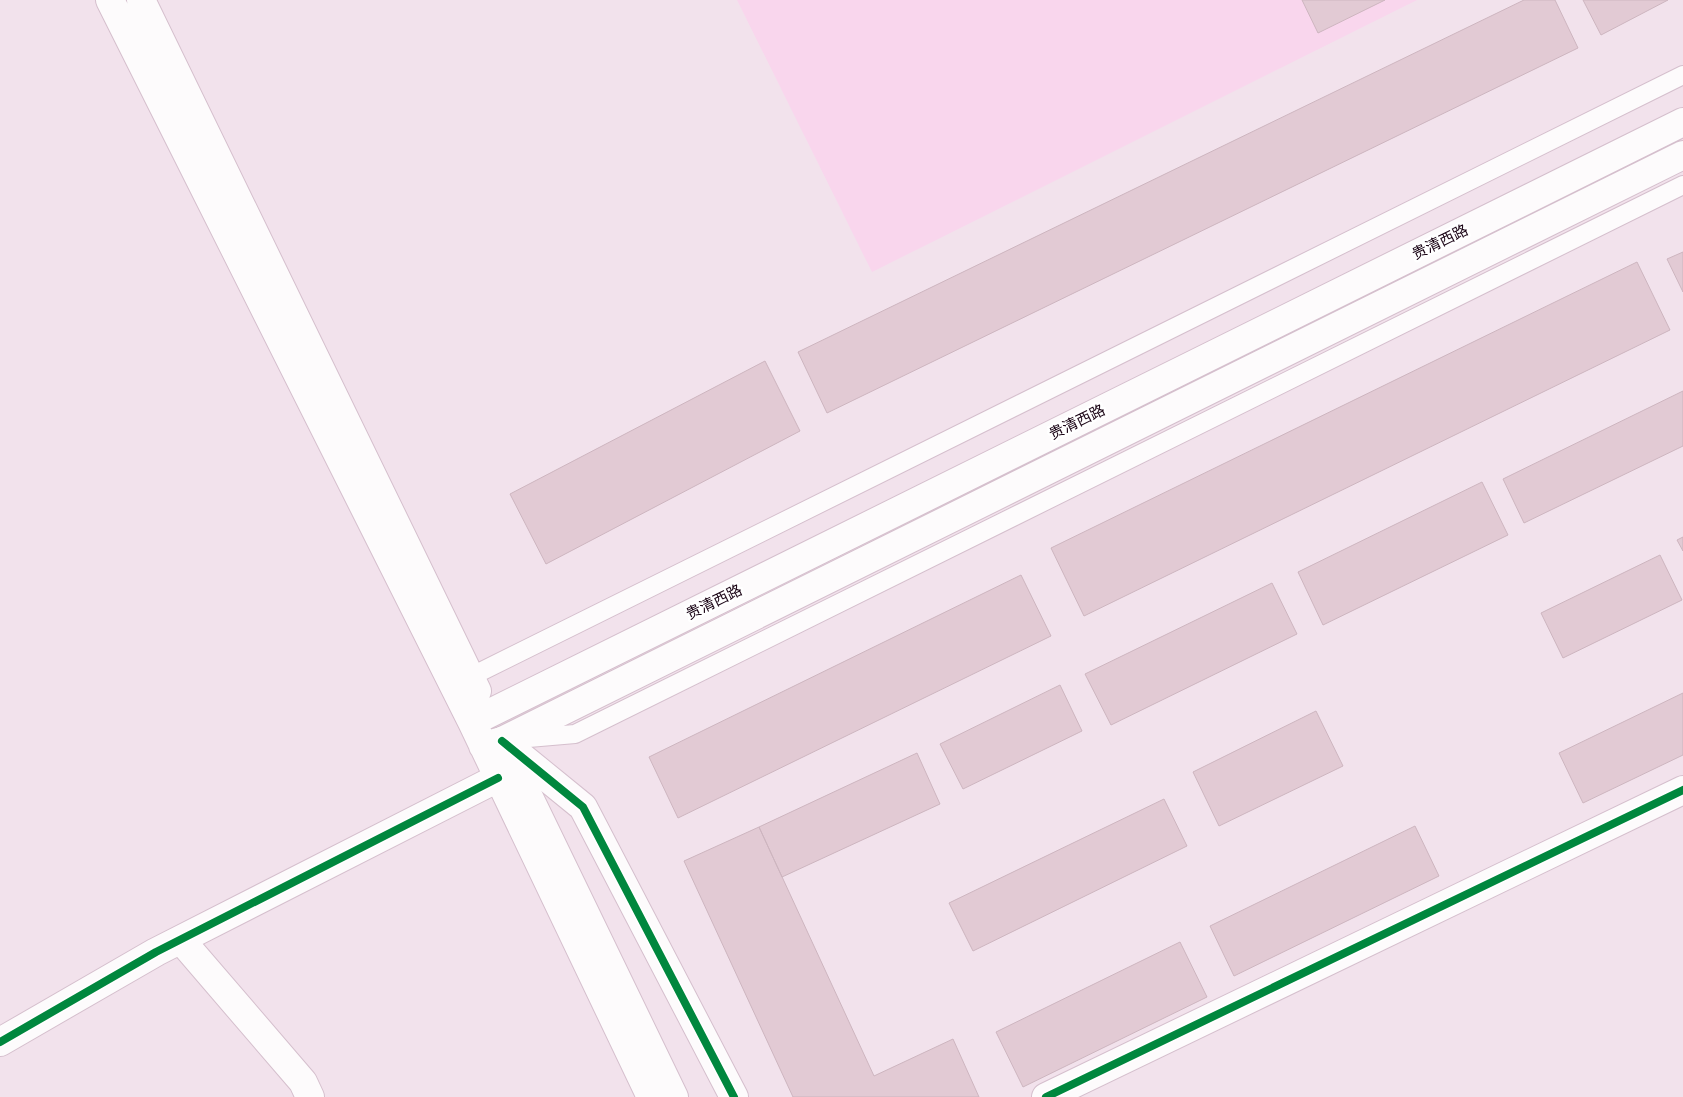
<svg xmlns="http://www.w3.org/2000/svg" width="1683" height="1097" font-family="Roboto,'Noto Sans SC',sans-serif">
	<rect width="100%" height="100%" fill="#f2e2ec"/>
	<!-- built -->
	<path fill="#f9d6ed" d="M737 0H1417L872 272Z"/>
	<!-- building -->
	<path fill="#e2cad4" stroke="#cdb5bf" d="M1302 0H1385L1318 33Z
		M1524 0H1555L1578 48 827 413 798 352Z
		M1583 0H1668L1601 35Z
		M1683 252V292L1667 259Z
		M1637 262 1670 330 1084 616 1051 548Z
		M765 361 800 431 546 564 510 494Z
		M1683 391V446L1524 523 1503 479Z
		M1482 482 1508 535 1323 625 1298 572Z
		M1683 537V551L1677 540Z
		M1660 555 1682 600 1563 658 1541 613Z
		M1021 575 1051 636 678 818 649 757Z
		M1272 583 1297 634 1111 725 1085 674Z
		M1060 685 1082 731 963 789 940 744Z
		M1683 693V755L1583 803 1559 753Z
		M1316 711 1343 766 1219 826 1193 772Z
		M917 753 940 804 782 877 759 827Z
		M1164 799 1187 846 973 951 949 903Z
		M1415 826 1439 876 1234 976 1210 926Z
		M759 827 874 1076 953 1039 979 1097H793L684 861Z
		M1180 942 1207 997 1023 1087 996 1032Z"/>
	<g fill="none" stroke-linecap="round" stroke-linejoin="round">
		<!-- lane casing -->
		<g stroke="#d5bfcd" stroke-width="20">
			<path id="lane" d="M470 677 1683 75
				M517 739 575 734 1683 185"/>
		</g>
		<!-- street casing -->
		<g stroke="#d5bfcd" stroke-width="30">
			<path id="street" d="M502 741 583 807 734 1097
				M181 940 303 1082 310 1097
				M0 1042 156 952 498 778
				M1046 1097 1683 790"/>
		</g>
		<!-- secondary casing -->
		<g stroke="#d5bfcd" stroke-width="30">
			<path id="secondary" d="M110 0 472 722 651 1097
				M141 0 477 691
				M472 722 1683 122
				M483 746 502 741 1683 155
				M508 754 674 1097"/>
		</g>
		<!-- lane -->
		<use href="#lane" stroke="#fdfbfc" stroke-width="18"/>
		<!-- street -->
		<use href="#street" stroke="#fdfbfc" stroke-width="28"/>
		<!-- secondary -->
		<use href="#secondary" stroke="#fdfbfc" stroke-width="28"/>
		<!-- cycleway casing -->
		<g stroke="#fff" stroke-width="11">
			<path id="cycleway" d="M502 741 583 807 734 1097
				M0 1042 156 952 498 778
				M1046 1097 1683 790"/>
		</g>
		<!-- cycleway -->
		<use href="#cycleway" stroke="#00873e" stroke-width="8"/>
	</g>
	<g text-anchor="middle" stroke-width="5" stroke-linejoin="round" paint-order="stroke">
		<!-- street labels -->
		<g font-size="15" fill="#180213" stroke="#fff">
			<text transform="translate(1440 242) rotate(-26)" y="5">贵清西路</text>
			<text transform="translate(1077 422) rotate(-26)" y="5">贵清西路</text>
			<text transform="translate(714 602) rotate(-26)" y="5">贵清西路</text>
		</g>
	</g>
</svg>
